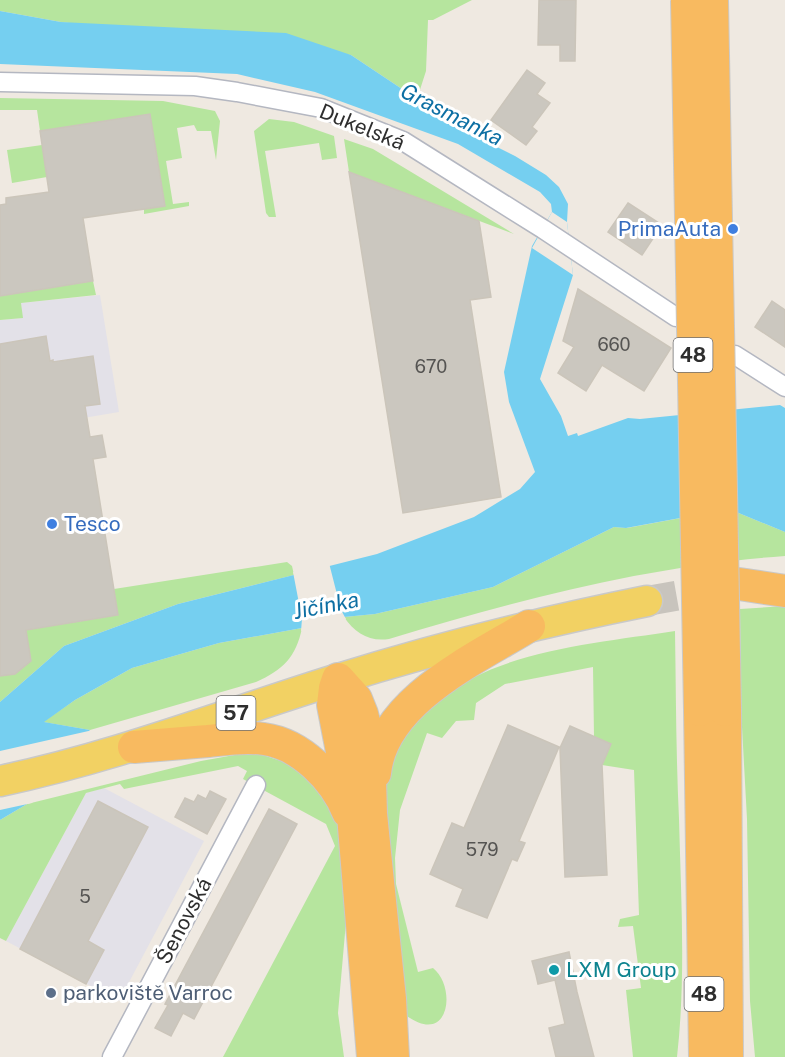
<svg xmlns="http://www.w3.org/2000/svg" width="785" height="1057" font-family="'Public Sans',sans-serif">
	<rect width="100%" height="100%" fill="#efe9e1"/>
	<!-- industrial -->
	<path fill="#e3e1e8" d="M100 295 119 412 0 432V320L22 318 21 303Z
		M104 788 204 841 119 1001 6 941 86 793Z"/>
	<!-- green -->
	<path fill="#b6e59e" d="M0 0H472L433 20H428L426 71 417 99 351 55 61 22 0 11Z
		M0 98 163 101 215 111 220 121 216 160 211 131H197L194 125 177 128 182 158 166 161 173 204 189 202V206L144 214V209L165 206 150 114 40 131 37 110H0Z
		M269 119 294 122 334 136 337 158 322 160 319 143 265 151 276 217H269L266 213 254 131Z
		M344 139 373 149 514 234 349 172Z
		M42 145 47 177 12 183 7 150Z
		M93 281 96 295 21 303 23 318 0 320V296Z
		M729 509 785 532V556C645 566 523 599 389 639 369 642 355 633 344 617L375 614 493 587 614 527 627 528Z
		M287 562 292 566 294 575 178 604 64 646 0 702V676L31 661 26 630 118 615 114 589Z
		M785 606V1057H755L750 1001 747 819 741 709 740 609Z
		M302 628C296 657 283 670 256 682L90 730 43 722 75 700 132 668 219 643Z
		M675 631C676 693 676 756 679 819 681 898 686 978 677 1057H633L626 990 641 988 633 926 618 927 620 919 639 915 634 770 602 765 611 744 594 737 593 667 505 684 476 703 474 720 456 721 442 738 427 733 400 810 395 858 396 884 418 972 433 968C457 987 450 1049 404 1014 398 961 392 908 386 855 385 840 378 810 380 796 382 786 388 776 391 766 433 653 574 647 675 631Z
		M257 753 281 761 285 755 295 762 339 817 350 876 338 1013 344 1057H223L335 846 326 824 243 779 247 771 238 766 124 789 120 784 86 793 6 941 0 938V820L27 804 201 761 240 754Z"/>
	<!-- water -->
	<path fill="#75cff0" d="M0 11 61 22 286 33 351 55 417 99 476 131 475 136 515 156 546 175 559 187 568 204 567 222 573 275 540 379 561 416 568 436 577 433 578 436 628 418 640 419 780 405 785 408V532L729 509 626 528 614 527 493 587 375 614 344 617 302 628 219 643 132 668 75 700 44 722 90 730 27 804 0 820V702L64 646 178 604 377 554 474 517 520 489 535 472 509 402 504 372 532 246 552 212 551 204 540 192 458 144 315 92 237 74 0 64Z"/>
	<!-- pier -->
	<path fill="#efe9e1" d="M552 212 567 222 573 275 532 248Z
		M329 563 341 610 346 619 301 631 302 619 293 572Z
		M93 730 60 764 32 803 0 810V751Z"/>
	<!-- building -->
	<path fill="#cbc7bf" stroke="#cbc5ba" stroke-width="1.5" d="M539 0H576L575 61H560V45H538Z
		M527 70 545 83 537 94 550 103 532 127 537 131 526 145 491 120Z
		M150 114 165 206 83 218 93 281 0 296V205L6 204V198L49 192 40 131Z
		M349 172 479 221 491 297 470 300 501 497 403 513Z
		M628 203 662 225 642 255 608 232Z
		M578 289 671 348 644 391 602 365 586 391 558 373 574 347 563 341Z
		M772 301 785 310V347L755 327Z
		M46 336 50 361 53 360V362L93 356 100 404 85 406 90 437 102 435 106 457 93 459 118 615 26 630 31 661 15 674 0 676V344Z
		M508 725 559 747 519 841 525 843 517 861 512 859 487 918 456 906 463 889 430 874 452 823 464 828Z
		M570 726 611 744 602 765 607 875 565 877 560 748Z
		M210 791 226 799 207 834 175 817 185 798 194 802 198 795 206 799Z
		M98 801 148 827 88 941 104 950 86 984 20 949Z
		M269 809 297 824 194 1019 183 1013 171 1036 155 1028 168 1005 165 1004Z
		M569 952 577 992 594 1057H556L549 1028 565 1024 555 980 538 984 536 975 532 961Z"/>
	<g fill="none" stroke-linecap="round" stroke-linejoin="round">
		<!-- primary-tunnel -->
		<path stroke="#c8c4bd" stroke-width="30" stroke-dasharray="30 15" stroke-linecap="butt" d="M647 601 721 588"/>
		<!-- minor casing -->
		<g stroke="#b4b7c1" stroke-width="21">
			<path id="minor" d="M0 82 195 86 237 92 321 108 403 141 543 229 676 317
				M735 355 785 387
				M112 1057 256 785"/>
		</g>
		<!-- primary casing -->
		<g stroke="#c9c9c9" stroke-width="33">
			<path id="primary" d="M0 781C115 757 223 715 335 680 437 648 542 622 647 601"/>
		</g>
		<!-- trunk casing -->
		<g stroke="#c9c9c9" stroke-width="34">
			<path id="trunk" d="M739 584 785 591
				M700 710 705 1057
				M725 710 727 1057
				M134 747C158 745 183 743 208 741 227 739 245 736 264 739 301 744 335 779 348 812
				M375 773C382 701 475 659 529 626
				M373 1057 352 803 333 705 335 688 338 679 356 699 362 714 369 742 371 814 390 999 393 1057"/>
		</g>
		<!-- minor -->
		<use href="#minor" stroke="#fff" stroke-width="18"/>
		<!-- primary -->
		<use href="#primary" stroke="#f2d163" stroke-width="30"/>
		<!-- trunk -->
		<use href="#trunk" stroke="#f8ba60" stroke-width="32"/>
		<!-- trunk-bridge casing -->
		<g stroke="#c9c9c9" stroke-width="34" stroke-linecap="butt">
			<path id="trunk-bridge" d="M687 0 700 710
				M712 0 725 710"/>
		</g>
		<!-- trunk-bridge -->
		<use href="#trunk-bridge" stroke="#f8ba60" stroke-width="32"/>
	</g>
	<!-- markers -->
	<g fill="#3f7fe0" stroke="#fff" stroke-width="2">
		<circle cx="733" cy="229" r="6"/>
		<circle cx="52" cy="524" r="6"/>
	</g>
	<circle fill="#0f9aa8" stroke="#fff" stroke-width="2" cx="554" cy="970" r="6"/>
	<circle fill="#5c6f8a" stroke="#fff" stroke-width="2" cx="51" cy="993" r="6"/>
	<g text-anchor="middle" stroke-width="6" stroke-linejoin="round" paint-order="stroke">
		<!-- number labels -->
		<g font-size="18" fill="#555452">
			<text x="614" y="351">660</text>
			<text x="431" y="373">670</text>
			<text x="482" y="856">579</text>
			<text x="85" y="903">5</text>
		</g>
		<!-- shield labels -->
		<g fill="#fff" stroke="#6d6d6d" stroke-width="1.5">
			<rect x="673.5" y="338" width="39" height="34" rx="4.5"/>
			<rect x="216.5" y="696" width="39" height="34" rx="4.5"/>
			<rect x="684.5" y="977" width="39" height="34" rx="4.5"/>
		</g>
		<g font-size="20" font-weight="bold" fill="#2e2e2e">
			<text x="693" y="362">48</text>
			<text x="236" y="720">57</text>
			<text x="704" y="1001">48</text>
		</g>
		<!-- street labels -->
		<g font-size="21" fill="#2e2e2e" stroke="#fff">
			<text transform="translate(362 127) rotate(22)" y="7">Dukelská</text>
			<text transform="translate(184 921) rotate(-62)" y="7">Šenovská</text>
		</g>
		<!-- shop labels -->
		<g font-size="21" fill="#366cbe" stroke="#fff" text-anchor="end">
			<text x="721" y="236">PrimaAuta</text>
			<text x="64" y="531" text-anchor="start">Tesco</text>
		</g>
		<!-- culture labels -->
		<g font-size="21" fill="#0d838f" stroke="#fff" text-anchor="start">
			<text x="566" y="977">LXM Group</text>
		</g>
		<!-- service labels -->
		<g font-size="21" fill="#4e5e75" stroke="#fff" text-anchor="start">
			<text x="63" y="1000">parkoviště Varroc</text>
		</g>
		<!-- water labels -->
		<g font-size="22" font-style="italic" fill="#0d6fa3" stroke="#fff">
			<text transform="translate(452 114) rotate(27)" y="8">Grasmanka</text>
			<text transform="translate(326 605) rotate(-11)" y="8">Jičínka</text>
		</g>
	</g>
</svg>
